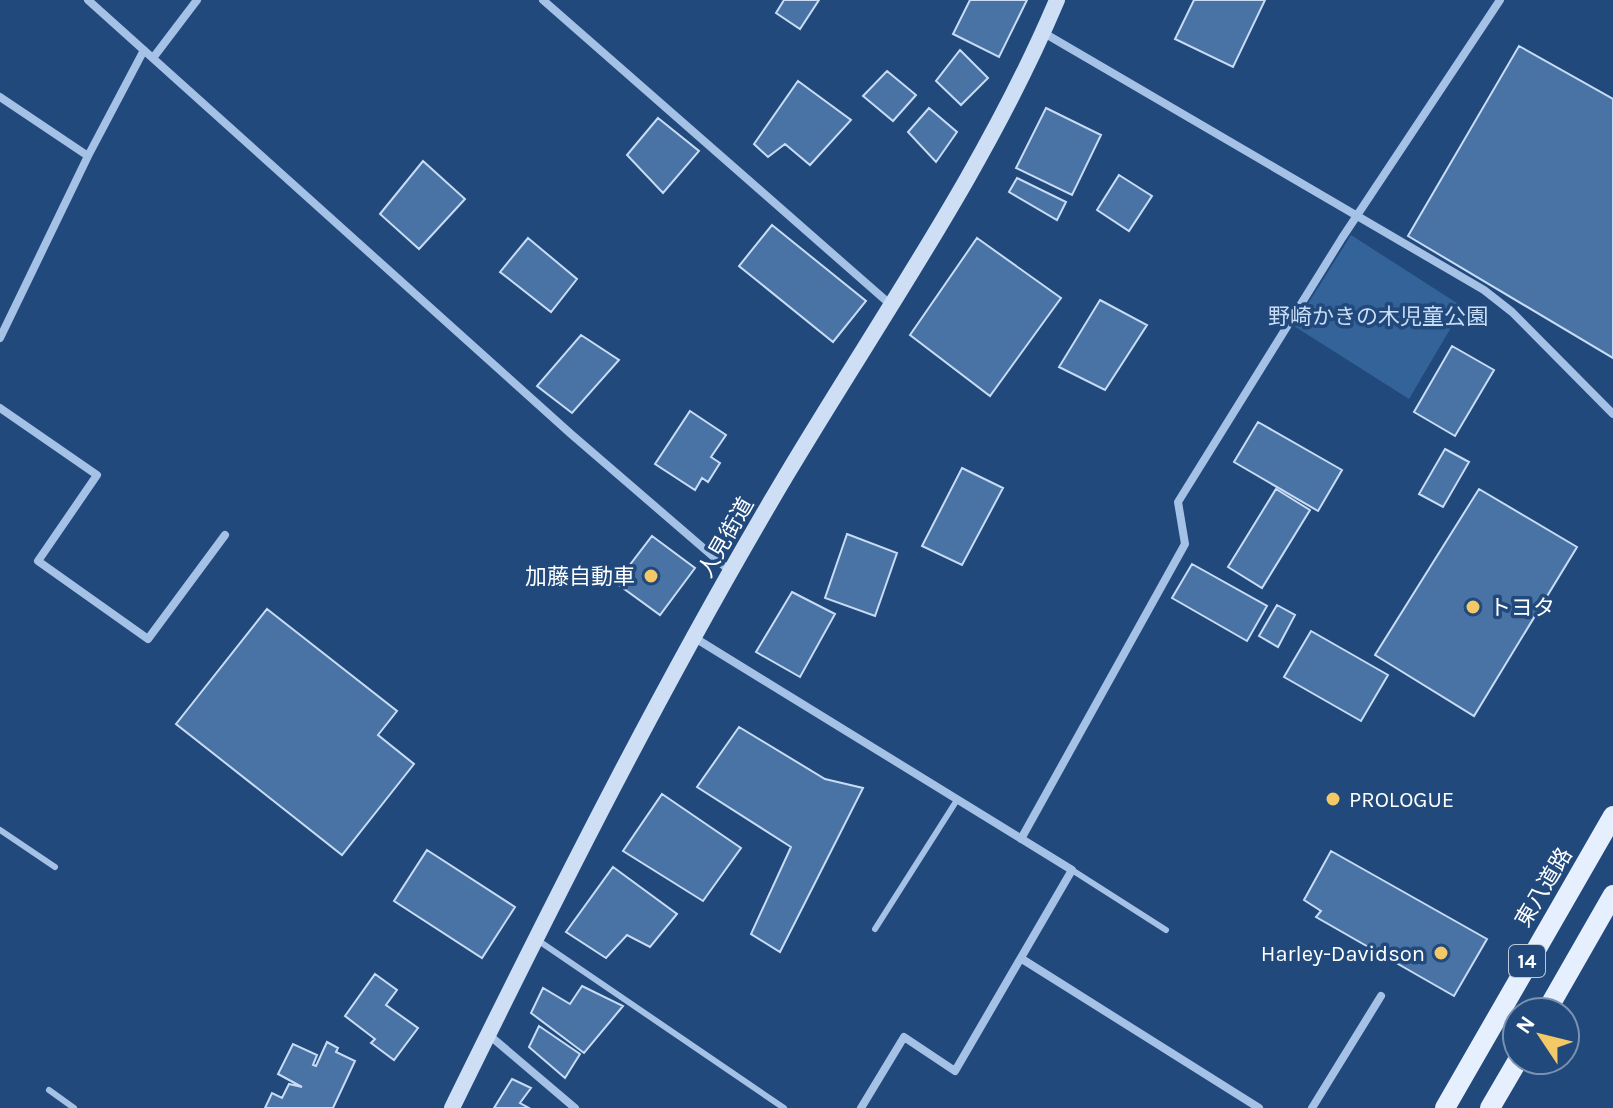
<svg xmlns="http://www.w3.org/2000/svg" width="1613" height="1108" font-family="Karla,'Noto Sans JP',sans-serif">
	<rect width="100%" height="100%" fill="#21497c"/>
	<!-- green -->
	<path fill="#34639a" d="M1351 235 1463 307 1409 399 1294 326Z"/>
	<!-- building -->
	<path fill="#4a73a5" stroke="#c8dcf5" stroke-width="2" d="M784 0H819L800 29 776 13Z
		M970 0H1027L999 57 953 34Z
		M1194 0H1265L1233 67 1175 39Z
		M1519 46 1613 99V358L1408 236Z
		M960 50 988 78 961 105 936 81Z
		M887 71 916 95 893 121 863 96Z
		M798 81 851 120 810 165 785 144 768 157 754 144Z
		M929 108 957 132 936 162 908 132Z
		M1046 108 1101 135 1072 195 1016 168Z
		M658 118 699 151 663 193 627 155Z
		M423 161 465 199 419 249 380 214Z
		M1119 175 1152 196 1129 231 1097 210Z
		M1017 178 1066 202 1057 220 1009 192Z
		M772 225 866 301 833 342 739 266Z
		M528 238 577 279 551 312 500 272Z
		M977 238 1061 298 990 396 910 335Z
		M1100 300 1147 325 1105 390 1059 367Z
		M581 335 619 360 572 413 537 386Z
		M1452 346 1494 370 1455 436 1414 412Z
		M690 411 726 435 711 457 720 463 708 482 702 478 695 490 655 464Z
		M1258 422 1342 470 1318 511 1234 462Z
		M1445 449 1469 462 1443 507 1419 494Z
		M962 468 1003 488 962 565 922 546Z
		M1276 489 1310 510 1262 588 1228 567Z
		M1479 489 1577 547 1474 716 1375 655Z
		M847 534 897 553 875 616 825 598Z
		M652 536 695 568 660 615 616 583Z
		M1192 564 1267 606 1247 641 1172 598Z
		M792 592 835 614 800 677 756 652Z
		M1277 605 1295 615 1278 647 1259 636Z
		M267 609 397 711 378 735 414 764 342 855 176 724Z
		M1311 631 1388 675 1361 721 1284 677Z
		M739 727 825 779 863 788 780 952 751 934 791 847 697 787Z
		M662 794 741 848 703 901 623 851Z
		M427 850 515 907 482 958 394 901Z
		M1331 851 1487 939 1454 996 1316 917 1321 911 1304 900Z
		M613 867 677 914 650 947 627 935 606 958 566 932Z
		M375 974 397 990 386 1005 418 1028 394 1060 371 1043 375 1039 345 1016Z
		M582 986 623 1006 584 1053 531 1013 543 988 570 1004Z
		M539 1026 580 1054 565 1078 529 1047Z
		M327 1042 338 1048 336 1052 355 1061 333 1108H265L272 1093 282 1098 289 1084 302 1087 278 1074 293 1044 317 1055 313 1065 316 1066Z
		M512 1079 531 1088 520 1103 529 1108H494Z"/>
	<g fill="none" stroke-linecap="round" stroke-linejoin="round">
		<!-- service -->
		<path stroke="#a5c2e6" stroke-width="6" d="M0 830 55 867
			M1072 870 1166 930
			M875 929 957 800
			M536 939 784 1108
			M49 1090 74 1108"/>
		<!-- minor -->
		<path stroke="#a5c2e6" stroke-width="8" d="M88 0 571 434 730 571
			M543 0 891 305
			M1044 33 1484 290 1512 312 1613 414
			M153 58 197 0
			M0 97 88 156
			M0 338 88 156 144 50
			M0 408 97 475 38 561 148 639 225 535
			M695 638 1072 870 955 1071 904 1037 861 1108
			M1021 839 1185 544 1178 502 1342 238 1500 0
			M1022 959 1259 1108
			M489 1035 575 1108
			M1312 1108 1381 996"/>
		<!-- secondary -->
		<path stroke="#cedff5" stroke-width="16" d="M452 1108C557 894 665 679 787 474 880 318 986 168 1057 0"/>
		<!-- primary -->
		<path stroke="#e6effd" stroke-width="20" d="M1546 1012 1613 895
			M1445 1108 1613 816
			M1490 1108 1518 1060"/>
	</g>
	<!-- markers -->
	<g fill="#f2c966" stroke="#21497c" stroke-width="3">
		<circle cx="651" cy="576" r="8"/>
		<circle cx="1473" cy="607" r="8"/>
		<circle cx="1333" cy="799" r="8"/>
		<circle cx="1441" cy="953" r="8"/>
	</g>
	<g text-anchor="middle" stroke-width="7" stroke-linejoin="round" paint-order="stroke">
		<!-- shield labels -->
		<rect fill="#21497c" stroke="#bcc8d8" stroke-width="2" x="1509" y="945" width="36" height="32" rx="6"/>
		<g font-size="20" font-weight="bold" fill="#fff">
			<text x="1527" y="968">14</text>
		</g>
		<!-- park labels -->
		<g font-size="22" fill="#c8dcf5" stroke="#21497c">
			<text x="1378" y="324">野崎かきの木児童公園</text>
		</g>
		<!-- street labels -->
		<g font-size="22" fill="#fff" stroke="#21497c">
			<text transform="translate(725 537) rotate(-60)" y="8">人見街道</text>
			<text transform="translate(1543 887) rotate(-59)" y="8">東八道路</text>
		</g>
		<!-- poi labels -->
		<g font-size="22" fill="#fff" stroke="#21497c" text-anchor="end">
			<text x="635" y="584">加藤自動車</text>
			<text x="1489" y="615" text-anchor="start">トヨタ</text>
			<text x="1349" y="807" text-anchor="start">PROLOGUE</text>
			<text x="1425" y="961">Harley-Davidson</text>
		</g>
	</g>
	<!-- north arrow -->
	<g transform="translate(1541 1036) rotate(305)"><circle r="38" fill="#21497c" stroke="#7a92b0" stroke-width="2"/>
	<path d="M0-6L14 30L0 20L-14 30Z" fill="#f2c966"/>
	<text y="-12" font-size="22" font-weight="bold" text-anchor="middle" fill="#ffffff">N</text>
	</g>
</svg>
